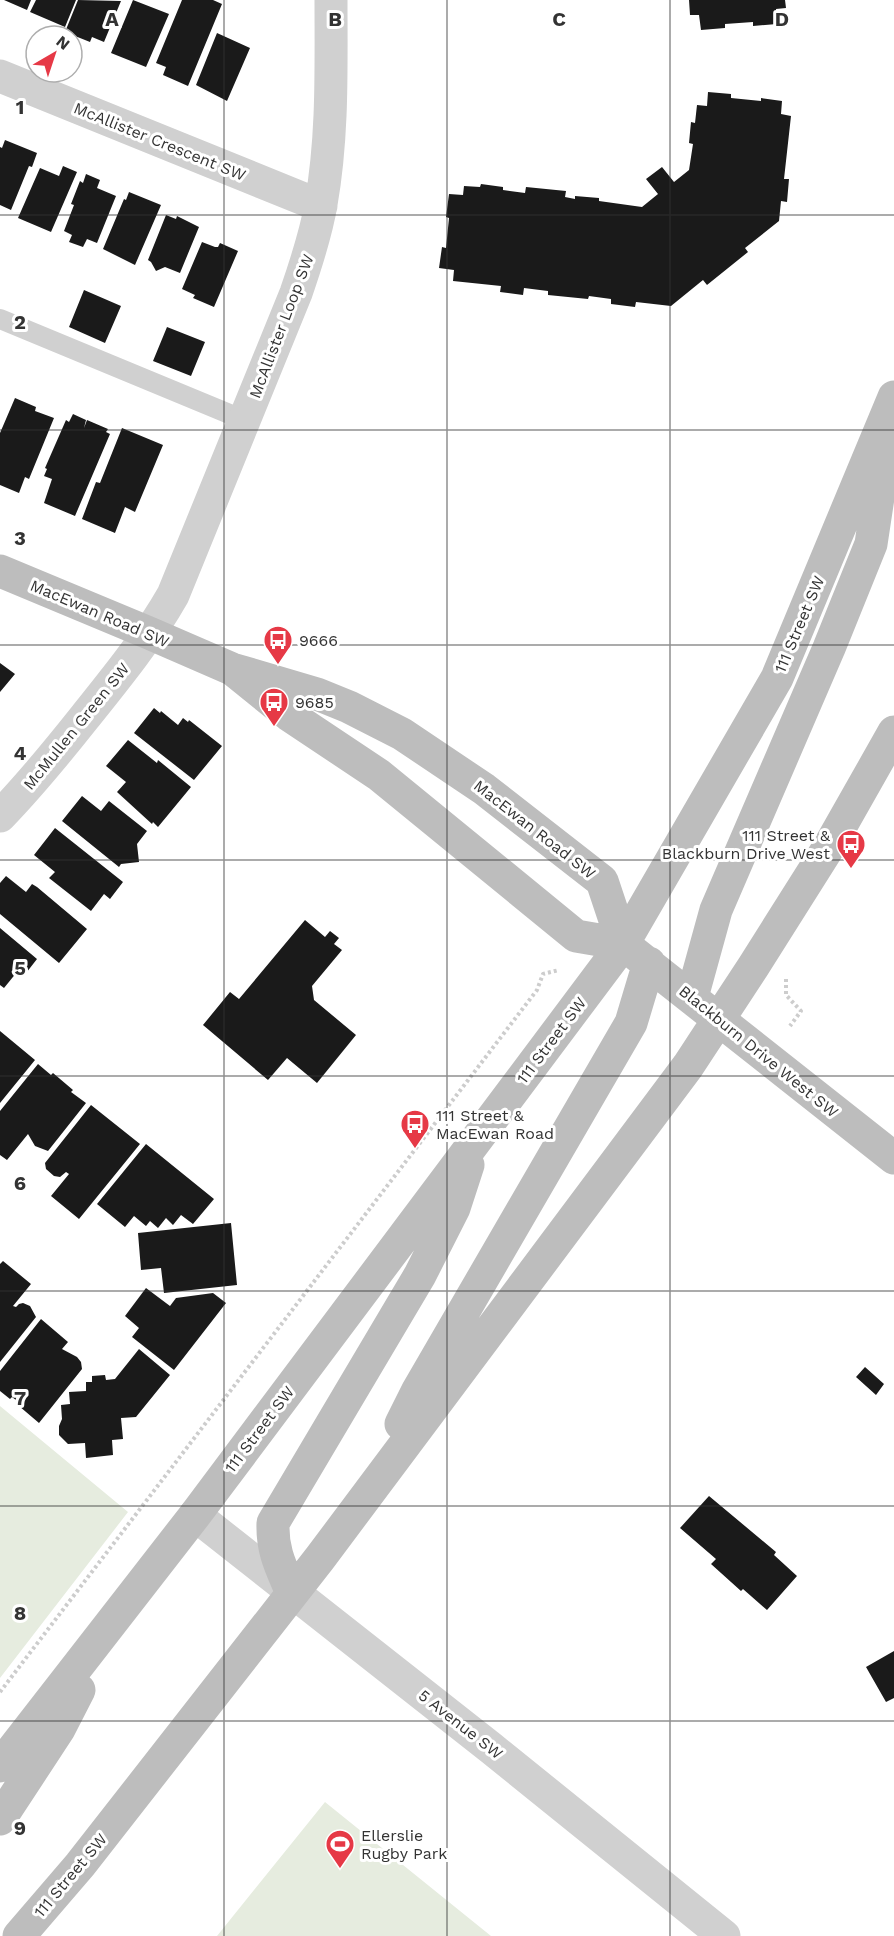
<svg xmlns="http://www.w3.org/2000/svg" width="894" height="1936" font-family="'Work Sans',sans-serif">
	<rect width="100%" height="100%" fill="#fff"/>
	<!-- green -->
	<path fill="#e6ecdf" d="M0 1406 128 1512 0 1678Z
		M325 1802 491 1936H217Z"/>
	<!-- building -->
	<path fill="#1a1a1a" d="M4 0H31L27 10Z
		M36 0H76L65 27 30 12Z
		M78 0 121 1 104 42 92 37 90 42 65 32Z
		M133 0 169 14 146 67 111 53Z
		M182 0H213L222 4 188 86 163 75 166 67 156 63Z
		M689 0H785L786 8 776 9 777 24 753 26V22L725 24V28L701 30 699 15H690Z
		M217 33 250 48 227 101 196 85Z
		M708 92 731 94V98L761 101V98L782 101 781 114 791 116 784 179H789L787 202 781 201 779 221 745 248 748 252 707 285 703 280 671 306 636 302 635 307 611 304V299L589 296 588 299 548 295V291L524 288 523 295 500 292 501 286 453 281 454 270 439 268 442 247 446 248 449 218 446 217 449 194 463 195 464 186 480 187 481 184 503 187V190L525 193 526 187 566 191 565 197 575 199V196L599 198V201L642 207 658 194 646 179 662 167 674 182 689 170 693 144 689 143 691 122 695 123 697 105 707 106Z
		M5 140 37 153 32 167 29 166 11 210 0 205V147L2 148Z
		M63 166 77 172 51 232 18 218 40 168 59 176Z
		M86 174 100 180 97 188 116 196 97 243 87 239 83 247 69 242 72 235 64 231 74 205 71 204 80 181 83 183Z
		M129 192 161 205 135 265 103 249 124 199 126 200Z
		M166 215 176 219 177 216 199 227 180 273 165 267 156 271 151 262 148 260Z
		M202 242 215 247H218L220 243 238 251 214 307 193 298 195 295 182 289Z
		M84 290 121 306 105 343 69 327Z
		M167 327 205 342 191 376 153 361Z
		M15 398 36 407 35 411 54 418 29 479 25 477 19 493 0 485V433Z
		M73 414 86 420 84 428 87 420 108 429 106 432 110 434 75 516 44 503 52 479 44 476 47 469 45 468 66 420 69 422Z
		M122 428 163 445 135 512 125 507 115 533 82 519 96 482 100 483Z
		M0 663 15 674 0 692Z
		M154 708 160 713 161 711 178 725 183 718 188 722 189 720 222 746 194 780 134 733Z
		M128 740 157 763 158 760 191 787 158 827 153 822 152 824 117 792 126 782 106 766Z
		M82 796 101 811 109 801 147 831 137 844 139 862 121 864 119 867 62 821Z
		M55 828 123 882 110 899 104 894 91 911 49 878 55 872 34 855Z
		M6 876 26 892 32 884 37 887 87 929 59 963 0 914V883Z
		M305 920 325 937 330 931 339 938 334 944 342 950 312 986 314 1000 356 1035 317 1083 287 1058 268 1080 203 1025 230 992 239 999Z
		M0 928 37 959 23 977 17 972 4 988 0 985Z
		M0 1031 35 1060 0 1103Z
		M38 1064 51 1075 53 1073 73 1090 71 1092 86 1103 48 1151 35 1146 28 1134 7 1160 0 1155V1111Z
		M91 1105 140 1144 79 1219 51 1196 69 1174 66 1172 60 1177 54 1176 46 1169 45 1163Z
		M146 1144 214 1199 193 1224 181 1215 173 1225 166 1218 158 1228 150 1221 146 1226 134 1216 125 1227 97 1204Z
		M231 1223 237 1285 164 1293 161 1268 141 1270 138 1233Z
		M3 1261 31 1284 13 1306 16 1307 19 1304 23 1303 30 1306 36 1317 0 1362V1264Z
		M146 1288 170 1306 176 1298 213 1293 226 1303 174 1370 132 1337 139 1328 125 1316Z
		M41 1319 68 1342 62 1349 77 1357 81 1362 82 1369 39 1423 19 1406 21 1404 12 1397 10 1399 0 1391V1371Z
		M139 1349 170 1375 136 1417 121 1418 123 1439 112 1440 113 1455 86 1458 85 1443 68 1444 59 1435V1426L62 1419 61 1405 70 1404 69 1392 86 1391V1382H92V1376L105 1375 106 1380 115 1379Z
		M865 1367 884 1384 876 1395 856 1377Z
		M709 1496 776 1552 774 1555 797 1576 767 1610 743 1589 741 1591 711 1564 716 1559 680 1528Z
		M894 1651V1698L886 1702 866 1667Z"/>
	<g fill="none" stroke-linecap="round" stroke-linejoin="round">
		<!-- path -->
		<path stroke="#cdcdcd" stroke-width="4" stroke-dasharray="3 3" stroke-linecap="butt" d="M786 979V995L801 1011 790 1026
			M0 1692 537 990 543 974 559 970"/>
		<!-- lane -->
		<path stroke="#d0d0d0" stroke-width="20" d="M0 319 244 420"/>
		<!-- street -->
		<path stroke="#d0d0d0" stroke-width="33" d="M0 76 321 206
			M0 816C30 785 57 752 84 718 116 678 148 639 173 595L296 293C306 264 316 234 321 204 333 136 331 68 331 0
			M195 1515 491 1748 724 1936"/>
		<!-- secondary -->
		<path stroke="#bdbdbd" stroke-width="33" d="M0 571 149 633 232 669 317 694 349 707 402 734 484 789 602 881 623 944
			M232 669 289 715 379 775 576 936 623 944 894 1158
			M692 997 716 910 829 648 871 544 885 451
			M401 1424 418 1390 631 1023 649 963
			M292 1593C281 1567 272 1551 273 1523L420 1275 454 1208 468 1165
			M0 1766 195 1515 623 944 777 678 894 397
			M0 1819 59 1729 79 1690
			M19 1936 80 1865 320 1558 688 1066 753 967 830 845 894 732"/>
	</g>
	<!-- grid -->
	<path fill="none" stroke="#333" stroke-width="1.5" stroke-opacity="0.55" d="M224 0V1936M447 0V1936M670 0V1936M0 215H894M0 430H894M0 645H894M0 860H894M0 1076H894M0 1291H894M0 1506H894M0 1721H894"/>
	<!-- icons -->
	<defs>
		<g id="bus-pin" transform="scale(1.5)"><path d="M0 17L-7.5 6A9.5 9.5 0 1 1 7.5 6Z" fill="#e63946" stroke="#fff"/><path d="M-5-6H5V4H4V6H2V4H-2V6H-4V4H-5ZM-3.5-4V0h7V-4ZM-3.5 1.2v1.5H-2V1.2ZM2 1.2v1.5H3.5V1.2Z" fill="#fff"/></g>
		<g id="stadium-pin" transform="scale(1.5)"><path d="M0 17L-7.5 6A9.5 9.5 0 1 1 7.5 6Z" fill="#e63946" stroke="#fff"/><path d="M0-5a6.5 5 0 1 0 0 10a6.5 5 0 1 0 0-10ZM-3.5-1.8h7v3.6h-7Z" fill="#fff"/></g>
	</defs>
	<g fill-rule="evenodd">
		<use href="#bus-pin" x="278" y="640"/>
		<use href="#bus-pin" x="274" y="702"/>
		<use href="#bus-pin" x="851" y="844"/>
		<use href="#bus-pin" x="415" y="1124"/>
		<use href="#stadium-pin" x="340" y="1844"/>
	</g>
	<g text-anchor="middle" stroke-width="6" stroke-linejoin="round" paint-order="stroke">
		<!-- street labels -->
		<g font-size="16" fill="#333" stroke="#fff">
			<text transform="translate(160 141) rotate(22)" y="6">McAllister Crescent SW</text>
			<text transform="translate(281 326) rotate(-69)" y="6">McAllister Loop SW</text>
			<text transform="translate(100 613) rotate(23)" y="6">MacEwan Road SW</text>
			<text transform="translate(799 624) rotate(-67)" y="6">111 Street SW</text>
			<text transform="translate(76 726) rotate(-51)" y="6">McMullen Green SW</text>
			<text transform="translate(535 829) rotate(38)" y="6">MacEwan Road SW</text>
			<text transform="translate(551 1040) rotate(-53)" y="6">111 Street SW</text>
			<text transform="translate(759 1051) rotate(39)" y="6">Blackburn Drive West SW</text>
			<text transform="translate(259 1429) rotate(-53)" y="6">111 Street SW</text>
			<text transform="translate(461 1724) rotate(38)" y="6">5 Avenue SW</text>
			<text transform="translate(70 1875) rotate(-50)" y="6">111 Street SW</text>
		</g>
		<!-- poi labels -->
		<g font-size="16" fill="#333" stroke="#fff" text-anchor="start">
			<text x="299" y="646">9666</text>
			<text x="295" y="708">9685</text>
			<text x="830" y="841" text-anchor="end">111 Street &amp;<tspan x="830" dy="18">Blackburn Drive West</tspan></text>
			<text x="436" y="1121">111 Street &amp;<tspan x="436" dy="18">MacEwan Road</tspan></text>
			<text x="361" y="1841">Ellerslie<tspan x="361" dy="18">Rugby Park</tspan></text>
		</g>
	</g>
	<g font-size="20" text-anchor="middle" font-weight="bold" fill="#333" stroke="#fff" stroke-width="6" stroke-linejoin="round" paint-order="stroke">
		<text x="112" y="26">A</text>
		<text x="335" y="26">B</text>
		<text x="559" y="26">C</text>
		<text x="782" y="26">D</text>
		<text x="20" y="114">1</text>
		<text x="20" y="329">2</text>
		<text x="20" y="545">3</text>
		<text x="20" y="760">4</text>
		<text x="20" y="975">5</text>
		<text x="20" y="1190">6</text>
		<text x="20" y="1405">7</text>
		<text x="20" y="1620">8</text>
		<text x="20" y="1835">9</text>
	</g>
	<!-- north arrow -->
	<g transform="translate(54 54) rotate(39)"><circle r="28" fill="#ffffff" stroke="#adadad" stroke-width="1.5"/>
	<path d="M0-4.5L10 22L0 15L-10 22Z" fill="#e63946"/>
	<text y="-9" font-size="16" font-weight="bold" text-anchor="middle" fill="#333333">N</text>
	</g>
</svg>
